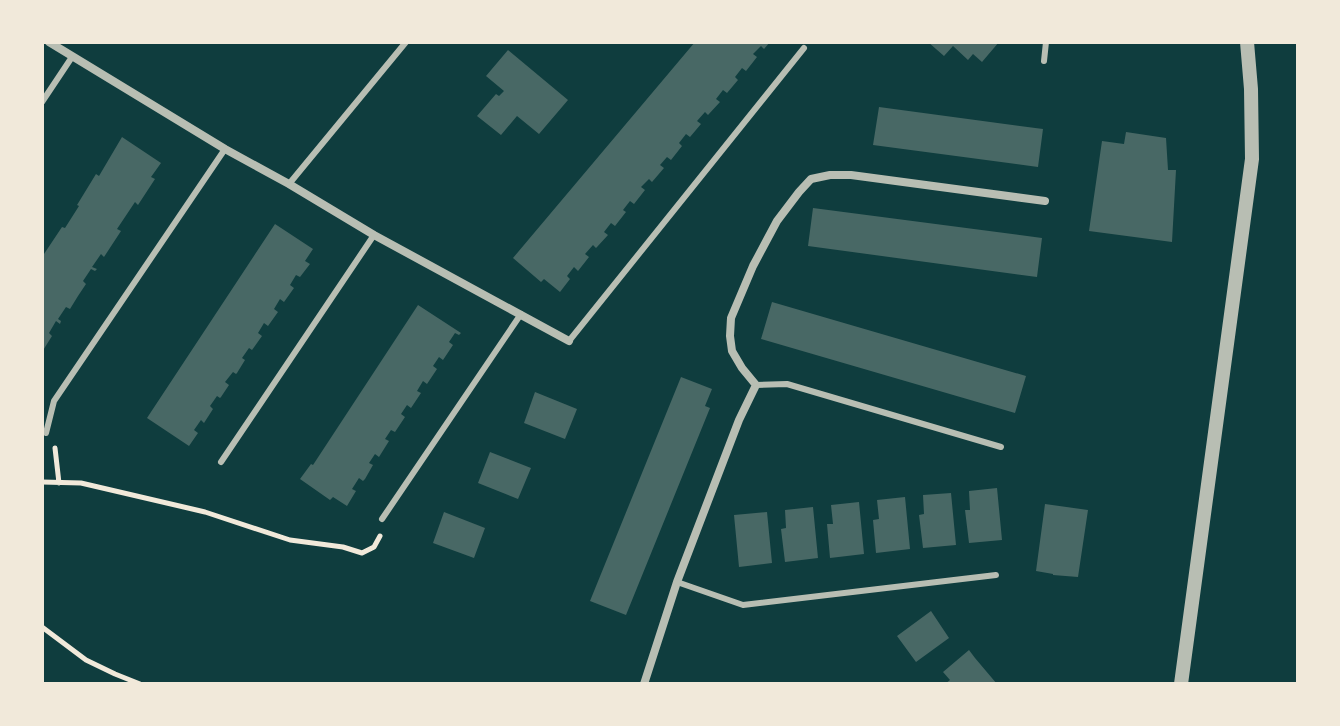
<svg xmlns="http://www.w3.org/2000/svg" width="1340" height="726" font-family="Arial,sans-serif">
	<rect width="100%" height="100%" fill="#0f3d3e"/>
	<!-- building -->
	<path fill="#486865" d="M695 42H770L764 49 761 46 753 54 757 57 746 71 742 68 735 77 738 80 727 93 723 90 716 99 720 102 708 115 705 112 697 121 701 124 690 137 686 134 679 143 682 146 671 160 667 157 660 165 664 168 652 182 649 179 641 187 645 190 634 204 630 201 623 210 626 212 615 226 611 223 604 232 608 235 597 247 596 248 593 245 585 254 589 257 578 271 574 267 567 276 570 279 560 292 544 279 541 282 513 258Z
		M928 42H999L982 62 973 54 968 60 953 46 944 56Z
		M508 50 568 100 539 134 517 116 501 135 477 116 496 94 499 96 504 91 486 76Z
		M879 107 1043 129 1038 167 873 145Z
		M1126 132 1166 138 1168 170H1176L1172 242 1089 231 1102 141 1124 144Z
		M122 137 161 163 151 177 155 179 138 205 135 202 117 229 121 231 104 257 101 254 92 267 97 269 95 271 91 269 83 281 86 284 78 296 70 309 66 307 58 319 61 321 60 324 56 321 49 333 52 336 42 352V262L44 258 42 257 62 227 65 228 79 206 77 205 96 174 99 176Z
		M813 208 1042 238 1037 277 808 246Z
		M275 224 313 249 305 261 310 264 300 277 296 275 290 285 294 288 284 302 280 299 274 309 278 312 268 326 264 323 258 333 262 336 252 350 249 348 242 358 245 360 237 373 236 374 233 372 225 382 229 385 221 397 220 398 217 396 210 406 213 409 204 423 201 420 194 430 198 433 189 446 147 418Z
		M772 302 1026 376 1015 413 761 339Z
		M418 305 461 333 459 335 455 333 449 342 453 345 443 360 439 357 433 366 437 369 427 384 423 381 417 391 421 393 411 408 407 405 401 414 405 417 395 432 391 430 385 439 389 441 379 457 375 454 369 463 373 465 365 479 363 481 359 478 352 489 356 491 347 506 333 497 330 500 300 479 311 464 313 465Z
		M681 377 712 389 705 406 710 408 626 615 590 601Z
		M535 392 577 409 565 439 524 423Z
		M490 452 531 468 518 499 478 483Z
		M997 488 1002 540 969 543 965 510H970L969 491Z
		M951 493 956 545 923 548 919 515 924 514 923 495Z
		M905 497 910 549 876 553 873 520 879 519 877 500Z
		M859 502 864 554 830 558 827 524H833L831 505Z
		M1045 504 1088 510 1078 577 1053 575V574L1036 571Z
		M813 507 818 558 785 562 781 529 786 528 785 510Z
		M444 512 485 528 474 558 433 543Z
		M767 512 772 563 739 567 734 515Z
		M931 611 949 638 916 662 897 636Z
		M969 650 975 658 997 684H945L950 680 943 672Z"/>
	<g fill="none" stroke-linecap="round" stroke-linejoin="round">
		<!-- path -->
		<path stroke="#f1e9da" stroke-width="5" d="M55 448 59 483
			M42 482 81 483 205 512 290 540 343 547 362 553 374 547 380 536
			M42 627 86 660 115 674 140 684"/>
		<!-- service -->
		<path stroke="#b8beb3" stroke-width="6" d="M1044 61 1046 42
			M42 102 72 57
			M289 184 406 42
			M569 341 804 48
			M756 385 787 384 1001 447
			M46 433 54 401 225 149
			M221 462 374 235
			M382 519 521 314
			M677 582 743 605 996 575"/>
		<!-- minor -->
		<path stroke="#b8beb3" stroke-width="8" d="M49 42 225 149 289 184 374 235 569 341
			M644 684 677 582 739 420 756 385 742 368 732 351 730 336 731 318 753 266 777 221 799 192 811 179 830 175H851L1045 201"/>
		<!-- tertiary -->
		<path stroke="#b8beb3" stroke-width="14" d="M1181 684 1252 159 1251 89 1247 42"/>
	</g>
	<!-- border -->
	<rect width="1340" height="726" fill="none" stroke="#f1e9da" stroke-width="88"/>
</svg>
